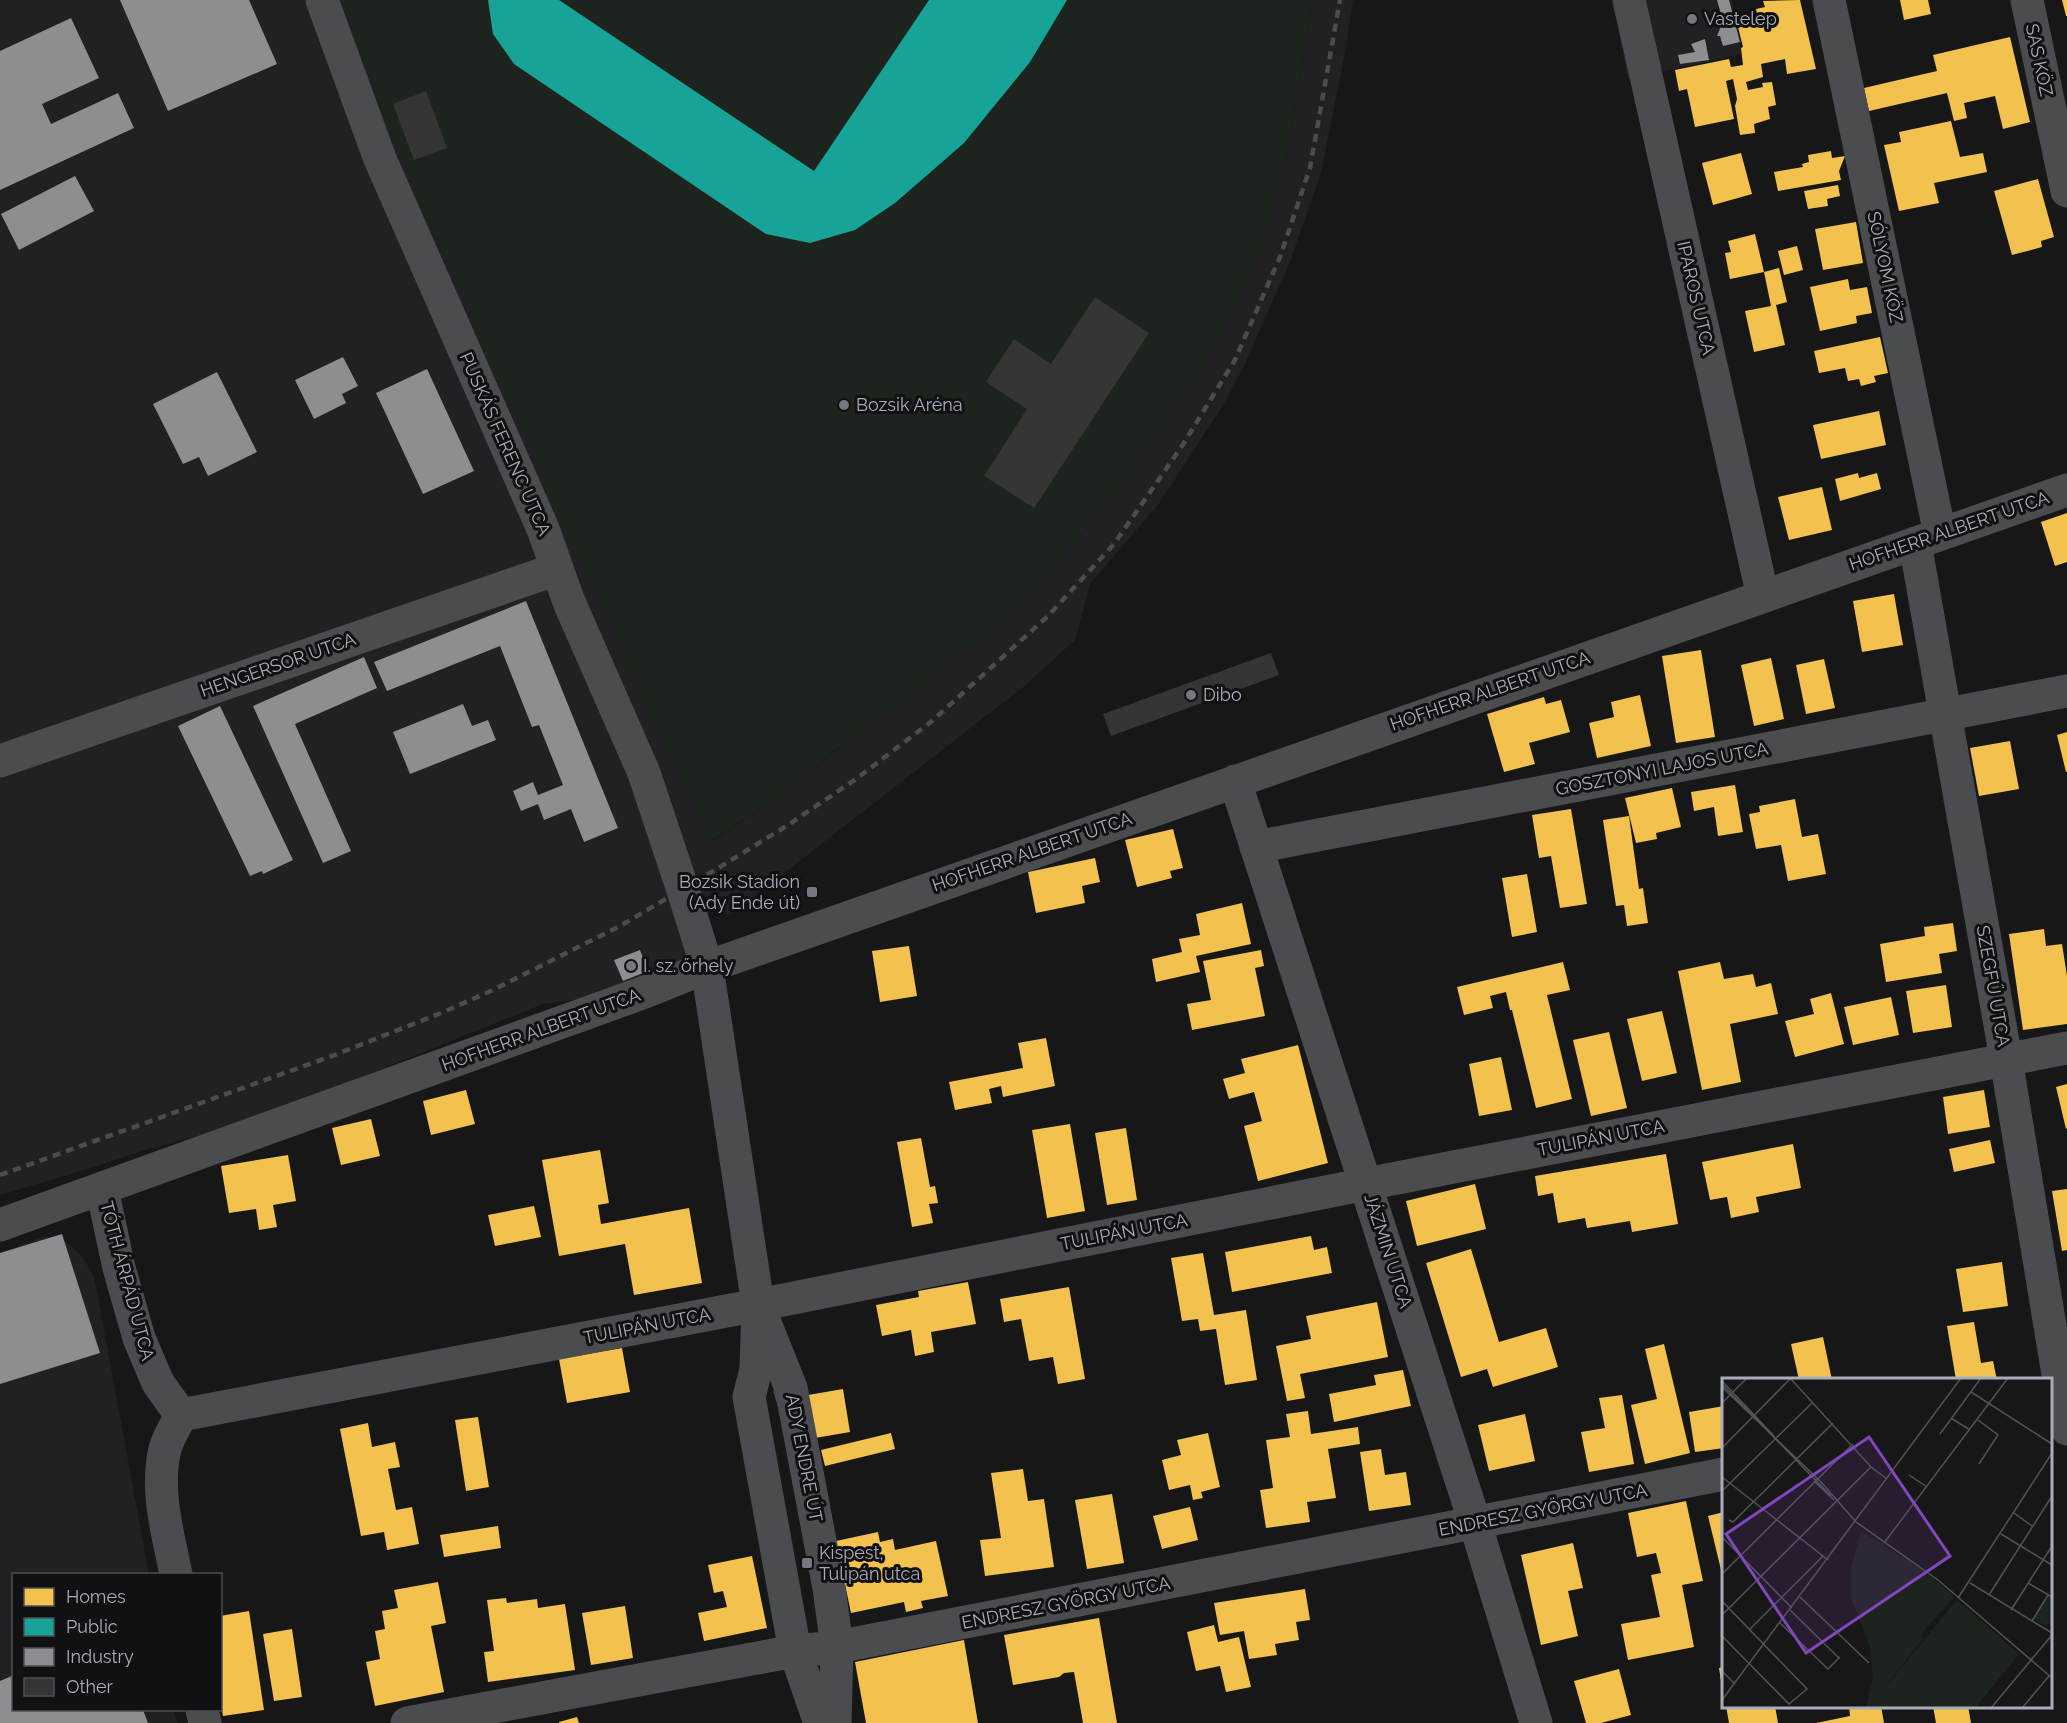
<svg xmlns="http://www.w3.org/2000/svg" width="2067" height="1723" font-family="Raleway,sans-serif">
	<rect width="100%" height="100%" fill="#171717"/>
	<!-- built -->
	<path fill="#212123" d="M0 0H344L356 47 434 234 710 843 781 794 990 629 1027 593 1091 524 1125 480 1215 347 1236 303 1286 161 1313 0H1353L1345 53 1321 173 1290 262 1244 366 1222 407 1158 505 1090 584 1075 640 1022 688 729 916 704 895 684 909 695 956 584 999 543 1004 319 1094 220 1130 148 1149 101 1165 0 1195Z
		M1612 0H1732L1742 54 1628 79Z
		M45 1236 64 1241 80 1254 94 1276 149 1574H14V1710H174L177 1723H0V1253Z"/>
	<!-- pitch -->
	<path fill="#1d241e" d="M344 0H1313L1286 161 1261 245 1236 303 1215 347 1125 480 1091 524 1027 593 990 629 896 706 836 750 781 794 709 843 434 234 356 47Z"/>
	<!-- homes -->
	<path fill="#f2c14e" d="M1800 0 1816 69 1787 74 1785 59 1761 64 1763 77 1746 82 1748 90 1763 87 1762 83 1772 82 1776 105 1768 107 1770 119 1754 124 1755 133 1740 135 1735 106 1737 99 1733 79 1726 81 1734 119 1695 127 1687 89 1679 91 1675 70 1729 59 1731 67 1743 65 1741 48 1743 47 1738 27 1759 22 1756 9 1765 7 1763 1Z
		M1900 0H1928L1931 14 1904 20Z
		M2062 0H2067V16H2066Z
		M2010 37 2030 122 2003 129 1995 96 1964 103 1967 118 1954 121 1947 93 1869 111 1864 88 1937 71 1933 55Z
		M1951 121 1960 157 1983 153 1987 172 1934 183 1939 203 1899 211 1884 145 1901 142 1899 132Z
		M1831 151 1832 158 1845 156 1839 171 1841 180 1778 191 1774 172 1803 167 1802 164 1809 162 1808 155Z
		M1741 153 1752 194 1713 205 1702 163Z
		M2038 179 2054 237 2041 241 2042 247 2012 255 1994 191Z
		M1838 185 1840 196 1827 199 1828 206 1808 209 1804 191Z
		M1856 222 1863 263 1823 270 1815 229Z
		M1755 234 1764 272 1779 268 1787 302 1776 305 1785 345 1754 352 1745 311 1771 306 1764 272 1730 279 1725 253 1731 252 1728 241Z
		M1797 246 1803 270 1784 275 1778 251Z
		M1848 279 1850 290 1867 287 1872 313 1856 316 1857 323 1820 331 1810 287Z
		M1880 337 1888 373 1874 376 1876 382 1861 386 1859 379 1848 381 1845 368 1819 373 1814 351Z
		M1879 411 1886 445 1821 459 1813 425Z
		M1858 473 1859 478 1877 473 1881 489 1840 501 1835 479Z
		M1822 487 1832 530 1789 540 1778 497Z
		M2067 513V562L2055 566 2041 522Z
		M1894 594 1903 645 1862 652 1853 601Z
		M1701 650 1715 737 1676 743 1662 656Z
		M1771 658 1784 719 1754 726 1741 665Z
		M1824 659 1835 708 1806 714 1796 665Z
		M1640 695 1651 746 1597 758 1589 723 1614 717 1611 702Z
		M1544 697 1546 704 1561 700 1570 732 1529 743 1535 764 1504 772 1487 714Z
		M2067 732V772H2066L2057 735Z
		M2010 741 2019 789 1979 796 1970 748Z
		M1735 785 1743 832 1718 836 1714 807 1694 811 1691 792Z
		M1672 788 1681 827 1656 833 1657 839 1636 843 1625 798Z
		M1795 799 1802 837 1818 834 1826 874 1788 881 1781 845 1756 849 1749 814 1760 812 1759 806Z
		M1571 809 1587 904 1560 908 1551 856 1539 858 1532 815Z
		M1629 816 1639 889 1643 888 1648 923 1627 926 1624 905 1616 906 1603 820Z
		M1173 829 1183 868 1170 871 1172 878 1137 887 1125 840Z
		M1095 858 1100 882 1082 886 1085 903 1036 913 1028 872Z
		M1527 874 1537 932 1512 937 1502 878Z
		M1242 903 1251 944 1196 956 1200 972 1156 982 1152 959 1182 952 1179 939 1200 935 1196 914Z
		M1953 923 1957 951 1939 954 1942 973 1886 982 1880 944 1925 936 1924 927Z
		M2044 929 2046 946 2062 944 2067 976V1024L2023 1030 2009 934Z
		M909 946 917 996 880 1002 872 951Z
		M1261 950 1264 966 1255 968 1265 1016 1192 1030 1187 1004 1211 1000 1203 961Z
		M1563 962 1570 990 1547 995 1572 1099 1536 1108 1512 1010H1510L1506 992 1490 996 1493 1008 1464 1015 1457 987Z
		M1720 962 1724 979 1753 974 1756 987 1771 983 1778 1014 1730 1024 1741 1082 1702 1090 1678 971Z
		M1946 985 1952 1027 1913 1033 1906 991Z
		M1831 993 1844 1044 1795 1057 1785 1021 1814 1014 1810 999Z
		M1891 997 1899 1035 1853 1045 1844 1007Z
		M1662 1011 1677 1073 1642 1081 1627 1019Z
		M1609 1032 1627 1108 1591 1116 1573 1040Z
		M1046 1038 1055 1086 1003 1097 1001 1086 989 1089 992 1103 955 1110 949 1082 1023 1068 1018 1043Z
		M1298 1045 1328 1163 1258 1181 1244 1126 1262 1121 1254 1092 1229 1099 1223 1079 1245 1073 1241 1059Z
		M1501 1057 1512 1110 1479 1116 1469 1064Z
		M2067 1084V1128L2066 1129 2056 1087Z
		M466 1090 475 1124 431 1135 423 1101Z
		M1984 1090 1990 1127 1948 1134 1943 1097Z
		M371 1119 380 1156 341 1165 332 1128Z
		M1070 1124 1085 1211 1047 1218 1032 1130Z
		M1126 1128 1137 1200 1107 1205 1095 1133Z
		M921 1138 930 1187 935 1186 938 1203 929 1204 933 1223 912 1227 897 1142Z
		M1990 1140 1995 1163 1954 1172 1949 1149Z
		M1793 1144 1801 1188 1756 1197 1759 1212 1731 1218 1727 1197 1710 1200 1702 1162Z
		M600 1150 609 1203 598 1205 601 1224 689 1208 702 1283 634 1295 625 1244 559 1256 542 1160Z
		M1666 1154 1678 1224 1632 1232 1630 1221 1587 1228 1585 1218 1558 1223 1553 1193 1538 1196 1535 1176Z
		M288 1155 296 1201 273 1205 277 1227 259 1230 256 1209 229 1213 221 1166Z
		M1475 1184 1486 1229 1417 1246 1406 1201Z
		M2067 1189V1250L2062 1251 2052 1191Z
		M534 1206 541 1237 495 1246 488 1215Z
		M1311 1236 1314 1250 1327 1247 1332 1273 1232 1292 1225 1252Z
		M1471 1249 1499 1342 1546 1328 1558 1367 1493 1387 1487 1369 1461 1377 1426 1263Z
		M1203 1253 1214 1315 1246 1310 1257 1380 1225 1385 1216 1329 1200 1331 1198 1319 1182 1321 1171 1258Z
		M2002 1262 2008 1306 1963 1312 1956 1269Z
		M968 1282 976 1324 931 1332 934 1352 915 1356 911 1330 882 1336 876 1305 919 1297 918 1291Z
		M1069 1287 1085 1379 1058 1384 1053 1357 1029 1361 1021 1319 1004 1322 1000 1299Z
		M1377 1302 1388 1357 1300 1374 1305 1398 1287 1401 1276 1346 1311 1339 1306 1316Z
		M1974 1322 1981 1363 1993 1361 1997 1380H1956L1947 1326Z
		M1823 1337 1832 1380H1799L1791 1344Z
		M1664 1344 1690 1453 1645 1464 1631 1405 1657 1399 1645 1349Z
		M622 1348 630 1392 567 1403 559 1359Z
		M1403 1370 1411 1406 1334 1422 1329 1394 1376 1385 1374 1375Z
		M843 1389 850 1432 815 1438 808 1395Z
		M1622 1395 1634 1464 1589 1472 1581 1432 1605 1428 1599 1398Z
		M1724 1406V1448L1695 1452 1689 1412Z
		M1308 1411 1311 1434 1358 1427 1360 1444 1328 1449 1336 1498 1307 1502 1310 1522 1266 1528 1260 1490 1273 1488 1266 1440 1290 1437 1286 1414Z
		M1525 1414 1535 1461 1489 1471 1478 1425Z
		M478 1417 489 1487 466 1491 455 1420Z
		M368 1423 372 1447 395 1442 400 1467 388 1469 396 1510 412 1507 419 1544 387 1550 384 1532 361 1536 340 1429Z
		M891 1433 895 1449 825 1466 821 1450Z
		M1208 1433 1220 1487 1201 1492 1203 1498 1193 1500 1190 1485 1169 1490 1162 1460 1181 1455 1177 1440Z
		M1381 1449 1385 1475 1406 1472 1411 1505 1369 1511 1360 1452Z
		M1023 1469 1028 1501 1044 1499 1054 1567 985 1576 980 1540 1001 1538 991 1473Z
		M1112 1494 1124 1563 1087 1569 1075 1500Z
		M1686 1501 1703 1581 1682 1585 1694 1647 1628 1660 1621 1624 1660 1617 1651 1575 1661 1573 1656 1553 1637 1557 1628 1513Z
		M1190 1507 1198 1540 1162 1549 1153 1516Z
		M1724 1512V1578H1723L1708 1516Z
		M498 1526 501 1548 444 1557 440 1535Z
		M878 1532 880 1542 893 1539 895 1550 936 1541 948 1596 921 1601 923 1608 906 1612 904 1602 851 1613 836 1541Z
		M1573 1543 1583 1588 1568 1591 1578 1636 1541 1645 1521 1555Z
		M752 1556 767 1628 704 1641 698 1613 727 1607 723 1591 714 1593 708 1565Z
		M438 1582 446 1623 431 1626 444 1692 375 1706 366 1662 380 1659 375 1631 385 1629 382 1611 398 1608 394 1590Z
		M1305 1589 1310 1620 1296 1622 1299 1640 1275 1644 1277 1655 1249 1659 1244 1631 1220 1635 1214 1603Z
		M506 1598 507 1603 537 1599 538 1608 565 1604 575 1670 488 1682 484 1652 494 1651 487 1600Z
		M625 1606 633 1658 591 1665 582 1613Z
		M249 1611 264 1710 223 1716 220 1699V1616Z
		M1099 1618 1117 1723H1083L1074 1672 1064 1673 1059 1677 1013 1685 1004 1635Z
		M1214 1625 1218 1642 1239 1637 1251 1687 1226 1692 1220 1666 1196 1671 1187 1632Z
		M292 1629 302 1697 274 1701 263 1634Z
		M964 1640 978 1723H866L855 1662Z
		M1724 1667V1687H1722L1719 1668Z
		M1619 1669 1631 1715 1601 1723H1586L1574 1681Z
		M1726 1706H1775L1778 1723H1729Z
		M1849 1706H1881L1884 1723H1816L1850 1716Z
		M1933 1706H1968L1971 1723H1936Z
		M577 1717 579 1723H559V1722Z"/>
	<!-- public -->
	<path fill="#17a398" d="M488 0H559L814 171 929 0H1067L1030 62 964 143 895 203 855 230 810 243 766 234 514 64 493 34Z"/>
	<!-- industry -->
	<path fill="#8d8d92" d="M120 0H249L277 64 168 111Z
		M1717 0H1729L1740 42 1723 46 1720 36H1717L1723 21Z
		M71 18 99 78 42 104 51 124 118 93 134 128 0 190V51Z
		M1705 39 1709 60 1680 64 1678 55 1695 52 1691 44Z
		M75 176 94 211 19 250 1 214Z
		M343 357 358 386 342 394 346 403 314 419 295 380Z
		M427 369 474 471 423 494 376 393Z
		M217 372 257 452 208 476 199 457 183 464 153 404Z
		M526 601 618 828 584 842 571 809 544 820 538 804 521 811 513 791 533 782 538 795 563 785 539 725 532 727 500 646 387 691 374 662Z
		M364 657 377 688 295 724 351 851 323 863 253 706Z
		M463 704 472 726 488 720 496 740 410 774 393 732Z
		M220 706 293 860 263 874 262 871 250 876 178 726Z
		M640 950 648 971 623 981 614 960Z
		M62 1234 100 1353 0 1384V1253Z
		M14 1675V1710H143L148 1723H0V1681Z"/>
	<!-- building -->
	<path fill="#353536" d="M426 91 447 148 414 160 393 104Z
		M1095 297 1149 333 1034 508 984 476 1027 409 986 382 1014 339 1051 364Z
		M1271 653 1279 675 1111 736 1103 714Z"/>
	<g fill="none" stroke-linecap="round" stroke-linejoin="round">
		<!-- minor -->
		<path stroke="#4b4c50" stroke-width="33" d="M322 0 380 159 543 529 569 602 644 773 683 890 707 967 758 1305 756 1369 749 1397 795 1651 820 1723
			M1629 0 1763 597
			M1829 0 1940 534
			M2027 0 2067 191
			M1915 543 2006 1059 2067 1429
			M0 761 557 569
			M1235 781 1475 1523 1536 1723
			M1256 847 2067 691
			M102 1189 119 1268 139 1338 158 1383 181 1415
			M0 1225 645 992 707 967 2067 490
			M763 1318 791 1388 829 1588 837 1647 835 1723
			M181 1415 758 1305 1366 1184 2067 1048
			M176 1574C168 1534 155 1490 165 1449 168 1437 176 1426 181 1415
			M202 1710 205 1723
			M407 1723 795 1651 837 1647 1724 1474"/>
		<!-- tram -->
		<path stroke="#4b4c4f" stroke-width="1.5" d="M774 1391 780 1411 814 1591 834 1723"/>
		<!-- rail -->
		<path stroke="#4b4c4f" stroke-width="4.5" stroke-dasharray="8 6" stroke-linecap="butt" d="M0 1175 332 1056 441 1013 493 990 620 926 720 867 788 825 856 779 932 721 1048 616 1114 544 1182 446 1235 360 1280 257 1310 168 1340 0"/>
	</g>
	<!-- markers -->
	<g fill="#757880" stroke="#111113" stroke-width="2">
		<circle cx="1692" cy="19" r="6"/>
		<circle cx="844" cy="405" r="6"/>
		<circle cx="1191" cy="695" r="6"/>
		<rect x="806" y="886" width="12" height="12" rx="3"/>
		<circle cx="631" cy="966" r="6"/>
		<rect x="801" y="1557" width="12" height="12" rx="3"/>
	</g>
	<g text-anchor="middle" stroke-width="6" stroke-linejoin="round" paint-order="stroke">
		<!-- poi labels -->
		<g font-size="18" fill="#a8adb8" stroke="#111113" text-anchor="start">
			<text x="1704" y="25">Vastelep</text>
			<text x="856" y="411">Bozsik Aréna</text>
			<text x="1203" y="701">Dibo</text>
			<text x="800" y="888" text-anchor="end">Bozsik Stadion<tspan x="800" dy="21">(Ady Ende út)</tspan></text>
			<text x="643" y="972">I. sz. őrhely</text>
			<text x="819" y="1559">Kispest,<tspan x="819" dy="21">Tulipán utca</tspan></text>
		</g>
		<!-- street labels -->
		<g font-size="18" fill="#a8adb8" stroke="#111113">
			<text transform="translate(2039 60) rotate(78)" y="6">SAS KÖZ</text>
			<text transform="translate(1885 267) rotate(78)" y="6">SÓLYOM KÖZ</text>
			<text transform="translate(1696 298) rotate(77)" y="6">IPAROS UTCA</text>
			<text transform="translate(505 444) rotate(66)" y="6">PUSKÁS FERENC UTCA</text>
			<text transform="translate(1949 531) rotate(-19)" y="6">HOFHERR ALBERT UTCA</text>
			<text transform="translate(278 665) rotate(-19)" y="6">HENGERSOR UTCA</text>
			<text transform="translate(1490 691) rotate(-19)" y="6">HOFHERR ALBERT UTCA</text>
			<text transform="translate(1662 769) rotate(-11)" y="6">GOSZTONYI LAJOS UTCA</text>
			<text transform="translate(1032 852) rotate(-19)" y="6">HOFHERR ALBERT UTCA</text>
			<text transform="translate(1993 986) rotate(80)" y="6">SZEGFŰ UTCA</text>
			<text transform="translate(541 1030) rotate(-20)" y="6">HOFHERR ALBERT UTCA</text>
			<text transform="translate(1601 1138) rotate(-11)" y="6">TULIPÁN UTCA</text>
			<text transform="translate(1124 1232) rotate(-11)" y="6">TULIPÁN UTCA</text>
			<text transform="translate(1388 1251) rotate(72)" y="6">JÁZMIN UTCA</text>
			<text transform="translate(127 1281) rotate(75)" y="6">TÓTH ÁRPÁD UTCA</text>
			<text transform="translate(647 1326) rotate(-11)" y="6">TULIPÁN UTCA</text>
			<text transform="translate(804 1458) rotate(79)" y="6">ADY ENDRE ÚT</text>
			<text transform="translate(1543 1510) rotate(-11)" y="6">ENDRESZ GYÖRGY UTCA</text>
			<text transform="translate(1066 1603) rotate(-11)" y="6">ENDRESZ GYÖRGY UTCA</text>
		</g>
	</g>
	<!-- overview -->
	<g transform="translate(1722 1378)">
		<rect width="330" height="330" fill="#171717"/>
		<path d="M327 218 330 221V243L324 248 312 241Z" fill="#1d241e"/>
		<path d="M151 300 166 305 154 330H144Z" fill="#1d241e"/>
		<path d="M235 222 297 276 253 330H154L161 312Z" fill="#1d241e"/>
		<path d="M139 153 201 192 232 219 199 256 202 260 166 305 151 300 148 269 129 220 128 193Z" fill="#1d241e"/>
		<path fill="none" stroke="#515357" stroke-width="1.5" d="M69 1 149 89 165 101M0 3 52 58M0 6 109 118M0 9 99 104 134 144 216 202 330 300M249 14 330 66M0 25 25 0M229 40 248 52M256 42 276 57 257 86M218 56 259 0M0 70 69 0M187 97 205 109M0 99 106 182M92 103 112 122M0 113 90 25M292 135 310 148M7 142 11 144 111 45M279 156 330 187M0 159 70 230M162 165 286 0M0 196 131 66M248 205 330 255M306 205 330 219M267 217 330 118M78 219 147 285M236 220 330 75M0 223 85 311 67 326 0 258M68 232 117 280M289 232 330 168M0 237 149 89M310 243 326 217M58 245 106 291 118 279M27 252 101 178M0 293 13 306M0 322 239 0M269 330 330 257M300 330 327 298"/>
		<path fill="#8446be" fill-opacity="0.15" stroke="#8446be" stroke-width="3" d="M147 59 228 178 84 275 4 156Z"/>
		<rect width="330" height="330" fill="none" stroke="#a8adb8" stroke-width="3"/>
	</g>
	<!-- legend -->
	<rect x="12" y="1573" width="210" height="138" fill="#111113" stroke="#4d4f55" stroke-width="1.5"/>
	<rect x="24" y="1588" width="30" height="18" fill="#f2c14e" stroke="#4d4f55" stroke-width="1.5"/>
	<text x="66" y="1603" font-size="18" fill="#a8adb8">Homes</text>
	<rect x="24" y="1618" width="30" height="18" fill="#17a398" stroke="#4d4f55" stroke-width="1.5"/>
	<text x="66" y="1633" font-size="18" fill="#a8adb8">Public</text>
	<rect x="24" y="1648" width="30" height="18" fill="#8d8d92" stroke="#4d4f55" stroke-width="1.5"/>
	<text x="66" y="1663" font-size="18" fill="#a8adb8">Industry</text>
	<rect x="24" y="1678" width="30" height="18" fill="#353536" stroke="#4d4f55" stroke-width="1.5"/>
	<text x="66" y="1693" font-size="18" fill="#a8adb8">Other</text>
</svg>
